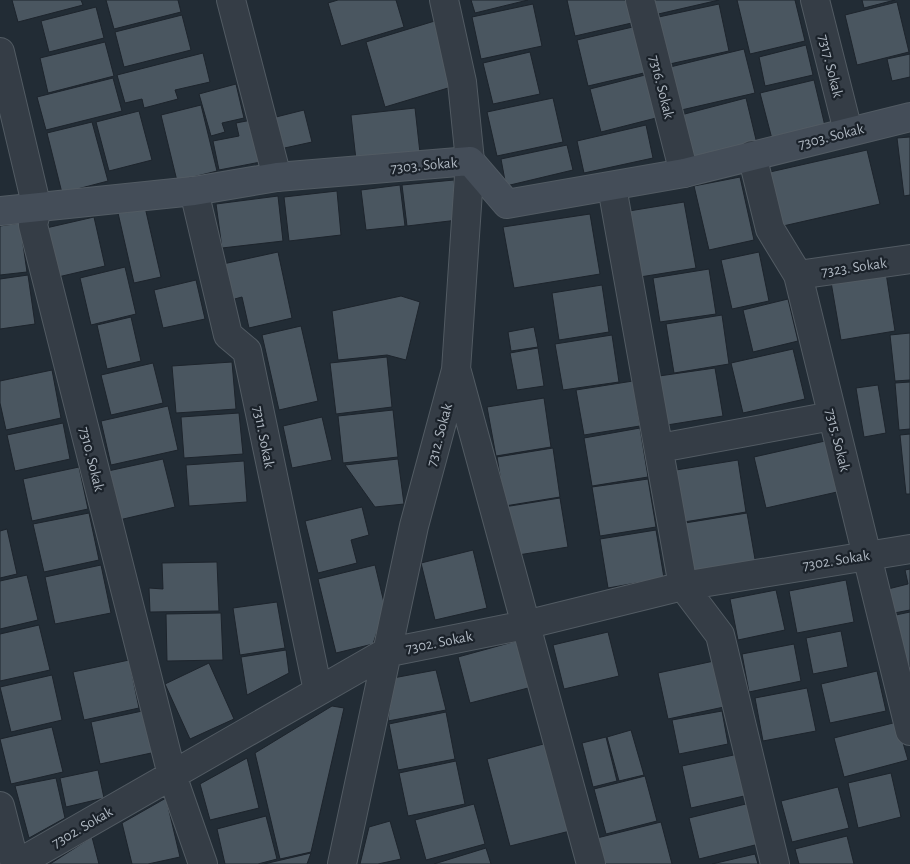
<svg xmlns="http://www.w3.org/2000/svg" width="910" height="864" font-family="'Alegreya Sans',sans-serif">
	<rect width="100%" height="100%" fill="#222c35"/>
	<!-- building -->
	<path fill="#4a5660" stroke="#1d242c" d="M12 0H81L83 5 18 22Z
		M106 0H178L181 12 114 29Z
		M338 0H396L404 27 341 46 328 3Z
		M471 0H528L475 13Z
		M567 0H631L636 22 575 36Z
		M651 0H719L654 15Z
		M737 0H795L805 41 750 54Z
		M862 0H895L864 8Z
		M897 2 909 52 857 65 845 15Z
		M533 4 542 46 481 59 472 17Z
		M719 4 729 51 665 65 654 18Z
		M96 7 104 38 49 52 41 21Z
		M182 15 191 50 124 67 115 32Z
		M438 20 458 85 385 107 366 42Z
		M637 26 648 72 588 86 577 40Z
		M105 42 114 76 48 93 40 58Z
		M806 45 813 75 765 86 759 57Z
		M744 49 755 93 677 111 666 68Z
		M530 52 540 94 493 104 483 63Z
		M203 53 210 82 175 90 178 99 144 108 142 99 125 103 117 75Z
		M910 54V77L892 81 887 59Z
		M649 74 660 117 601 132 590 89Z
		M113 78 122 111 46 130 37 97Z
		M814 80 825 126 772 139 760 93Z
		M236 84 244 118 222 123 225 132 211 136 199 94Z
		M553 98 563 142 497 156 487 112Z
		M746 98 758 148 690 165 677 116Z
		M201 105 217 171 177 181 161 115Z
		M415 108 420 153 356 160 351 115Z
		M304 110 312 142 280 149 272 118Z
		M139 111 152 160 109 171 96 122Z
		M257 119 266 161 219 170 213 141 239 136 236 123Z
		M92 122 108 181 62 193 47 133Z
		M646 125 653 158 584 173 577 141Z
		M910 137V195L904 196 897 138Z
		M567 145 573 170 506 186 501 159Z
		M867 150 880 204 783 226 770 172Z
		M740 177 754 240 709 250 694 186Z
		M454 180 458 220 407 226 402 185Z
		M400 185 405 226 366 230 361 190Z
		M337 191 341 235 289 241 284 197Z
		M278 196 283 241 222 248 216 204Z
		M684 202 696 268 640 277 629 211Z
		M145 207 161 277 134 283 118 213Z
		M590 214 600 274 514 288 503 227Z
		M94 217 105 266 58 277 46 228Z
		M20 223 27 272 0 275V226Z
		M278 252 292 318 249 328 242 297 231 300 223 264Z
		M759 252 769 301 732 309 721 260Z
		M125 267 136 314 91 325 80 278Z
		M709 269 716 314 660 322 653 278Z
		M886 273 895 331 841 340 831 282Z
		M28 275 35 324 0 329V279Z
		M196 280 205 319 163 328 154 290Z
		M602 285 609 332 559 340 552 293Z
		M401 296 420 302 406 360 387 355 338 360 332 311Z
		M788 299 798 341 753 352 743 310Z
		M722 315 729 364 674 373 666 324Z
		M131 317 141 361 107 369 97 325Z
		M301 326 318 401 279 410 262 335Z
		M534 327 538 347 511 351 508 332Z
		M910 333V380L895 381 890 335Z
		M612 335 619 382 563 390 555 344Z
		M538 348 544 386 517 390 510 353Z
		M793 349 805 399 743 413 731 363Z
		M387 357 392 407 336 414 330 363Z
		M232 362 236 409 176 413 172 366Z
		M153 363 163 403 111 415 101 375Z
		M715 368 723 416 667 425 659 376Z
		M52 370 61 418 6 430 0 403V381Z
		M633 381 640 426 584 435 576 390Z
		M910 382V429L899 430 895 383Z
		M878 385 886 433 864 437 856 388Z
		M544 398 551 447 496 456 487 407Z
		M168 406 178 450 111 465 101 421Z
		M393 410 398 457 343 463 338 416Z
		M239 413 243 454 184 458 181 417Z
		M322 417 332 460 292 468 283 426Z
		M63 423 70 459 15 471 7 435Z
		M640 428 648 477 592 486 584 438Z
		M910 434V494H906L900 435Z
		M825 441 837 492 766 508 754 457Z
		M553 448 560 497 505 506 497 457Z
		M163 459 175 507 119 520 108 471Z
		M398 459 404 504 375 507 345 465Z
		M738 460 746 512 684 522 676 470Z
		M244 461 247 502 189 506 186 465Z
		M79 467 88 509 32 521 23 479Z
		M648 479 656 527 600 536 592 487Z
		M560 498 568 547 512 556 504 507Z
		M362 507 369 535 351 540 357 563 318 573 305 521Z
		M89 513 99 560 44 572 33 524Z
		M747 513 756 565 693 575 685 523Z
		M7 529 17 574 0 578V531Z
		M656 530 664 578 608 588 600 539Z
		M473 550 487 608 435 620 421 563Z
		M217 562 219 611 150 612 149 588 163 589 162 563Z
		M101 565 111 613 55 624 45 577Z
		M375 565 385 607 373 644 336 653 318 579Z
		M910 569V610L889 614 884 590 908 584 905 570Z
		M27 575 38 620 0 629V581Z
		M846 580 854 622 797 633 789 591Z
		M776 590 785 630 738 640 730 599Z
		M277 602 285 648 240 655 233 608Z
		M910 612V666L902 668 891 616Z
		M221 613 223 660 167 661 166 614Z
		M39 625 50 670 0 681V634Z
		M841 631 848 667 813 674 806 638Z
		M608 632 619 676 564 689 553 645Z
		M520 640 532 687 470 703 458 657Z
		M794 644 801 681 749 692 742 654Z
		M286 650 289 673 247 695 241 657Z
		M129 660 139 708 84 720 73 672Z
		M714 661 724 707 668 719 658 673Z
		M209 663 234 719 190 739 165 684Z
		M436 670 446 710 388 721 393 678Z
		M877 671 886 711 830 723 821 684Z
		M52 675 62 720 11 732 0 687Z
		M807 688 816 731 763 741 755 698Z
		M332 706 344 708 311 852 280 859 255 753Z
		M147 710 156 752 100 764 91 722Z
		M722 711 728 744 679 754 672 720Z
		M446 712 455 759 398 770 389 724Z
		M897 722 908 760 844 777 834 738Z
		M52 727 63 772 11 784 0 739Z
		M631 730 644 775 619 781 607 737Z
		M606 737 617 781 593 787 582 743Z
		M551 742 574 830 510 846 487 759Z
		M743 753 753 794 691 808 682 766Z
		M247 758 259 808 210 820 200 784Z
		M456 761 465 804 408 816 399 773Z
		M98 770 104 798 66 807 60 778Z
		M891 773 901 817 858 828 848 783Z
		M645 776 657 821 606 834 594 789Z
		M56 778 65 818 29 838 15 786Z
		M838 787 849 828 792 842 781 801Z
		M166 798 180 857 148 864H132L122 823Z
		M754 802 763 843 699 859 689 818Z
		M474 804 485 844 426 860 415 820Z
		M266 816 277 859 258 864H225L217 829Z
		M390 821 401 859 378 864H360L369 827Z
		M661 822 672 864H604L597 838Z
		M847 836 854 864H799L795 849Z
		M92 837 99 864H50Z
		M486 848 491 864H434Z
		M311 853 307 864H264Z
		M755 854 758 864H712Z"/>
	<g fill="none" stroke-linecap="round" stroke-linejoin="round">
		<!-- street casing -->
		<g stroke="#525b63" stroke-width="30">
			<path id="street" d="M231 0 277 177
				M640 0 684 173
				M815 0 848 131
				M0 52 37 208 33 225 172 775 203 864
				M752 155 770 229 798 275 910 731
				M612 187 683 586 720 635 775 864
				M194 191 228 335 247 351 318 691
				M798 275 910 259
				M457 372 591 864
				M660 448 832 416
				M0 806 15 864
				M17 864 385 653 525 625 683 586 910 549
				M342 864 414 526 456 370 470 161 462 82 444 0"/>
		</g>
		<!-- secondary casing -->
		<g stroke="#525b63" stroke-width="30">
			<path id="secondary" d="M0 211 194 191 277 177 470 161 507 204 684 173 910 117"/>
		</g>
		<!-- street -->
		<use href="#street" stroke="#353d46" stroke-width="28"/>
		<!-- secondary -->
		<use href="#secondary" stroke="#444d58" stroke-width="28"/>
	</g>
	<g text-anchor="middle" stroke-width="4.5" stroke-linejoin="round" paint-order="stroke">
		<!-- street labels -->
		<g font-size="15" fill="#afb8c2" stroke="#1b222a">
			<text transform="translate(831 66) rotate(76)" y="5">7317. Sokak</text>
			<text transform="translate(662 87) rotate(76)" y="5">7316. Sokak</text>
			<text transform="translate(831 136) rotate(-14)" y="5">7303. Sokak</text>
			<text transform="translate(424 165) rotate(-5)" y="5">7303. Sokak</text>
			<text transform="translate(854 267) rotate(-8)" y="5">7323. Sokak</text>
			<text transform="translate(439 435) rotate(-75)" y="5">7312. Sokak</text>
			<text transform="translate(264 437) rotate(79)" y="5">7311. Sokak</text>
			<text transform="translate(838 440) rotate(76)" y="5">7315. Sokak</text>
			<text transform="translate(92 459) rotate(76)" y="5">7310. Sokak</text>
			<text transform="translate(836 560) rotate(-9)" y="5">7302. Sokak</text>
			<text transform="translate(439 642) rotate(-11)" y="5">7302. Sokak</text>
			<text transform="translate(82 827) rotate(-30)" y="5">7302. Sokak</text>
		</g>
	</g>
</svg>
